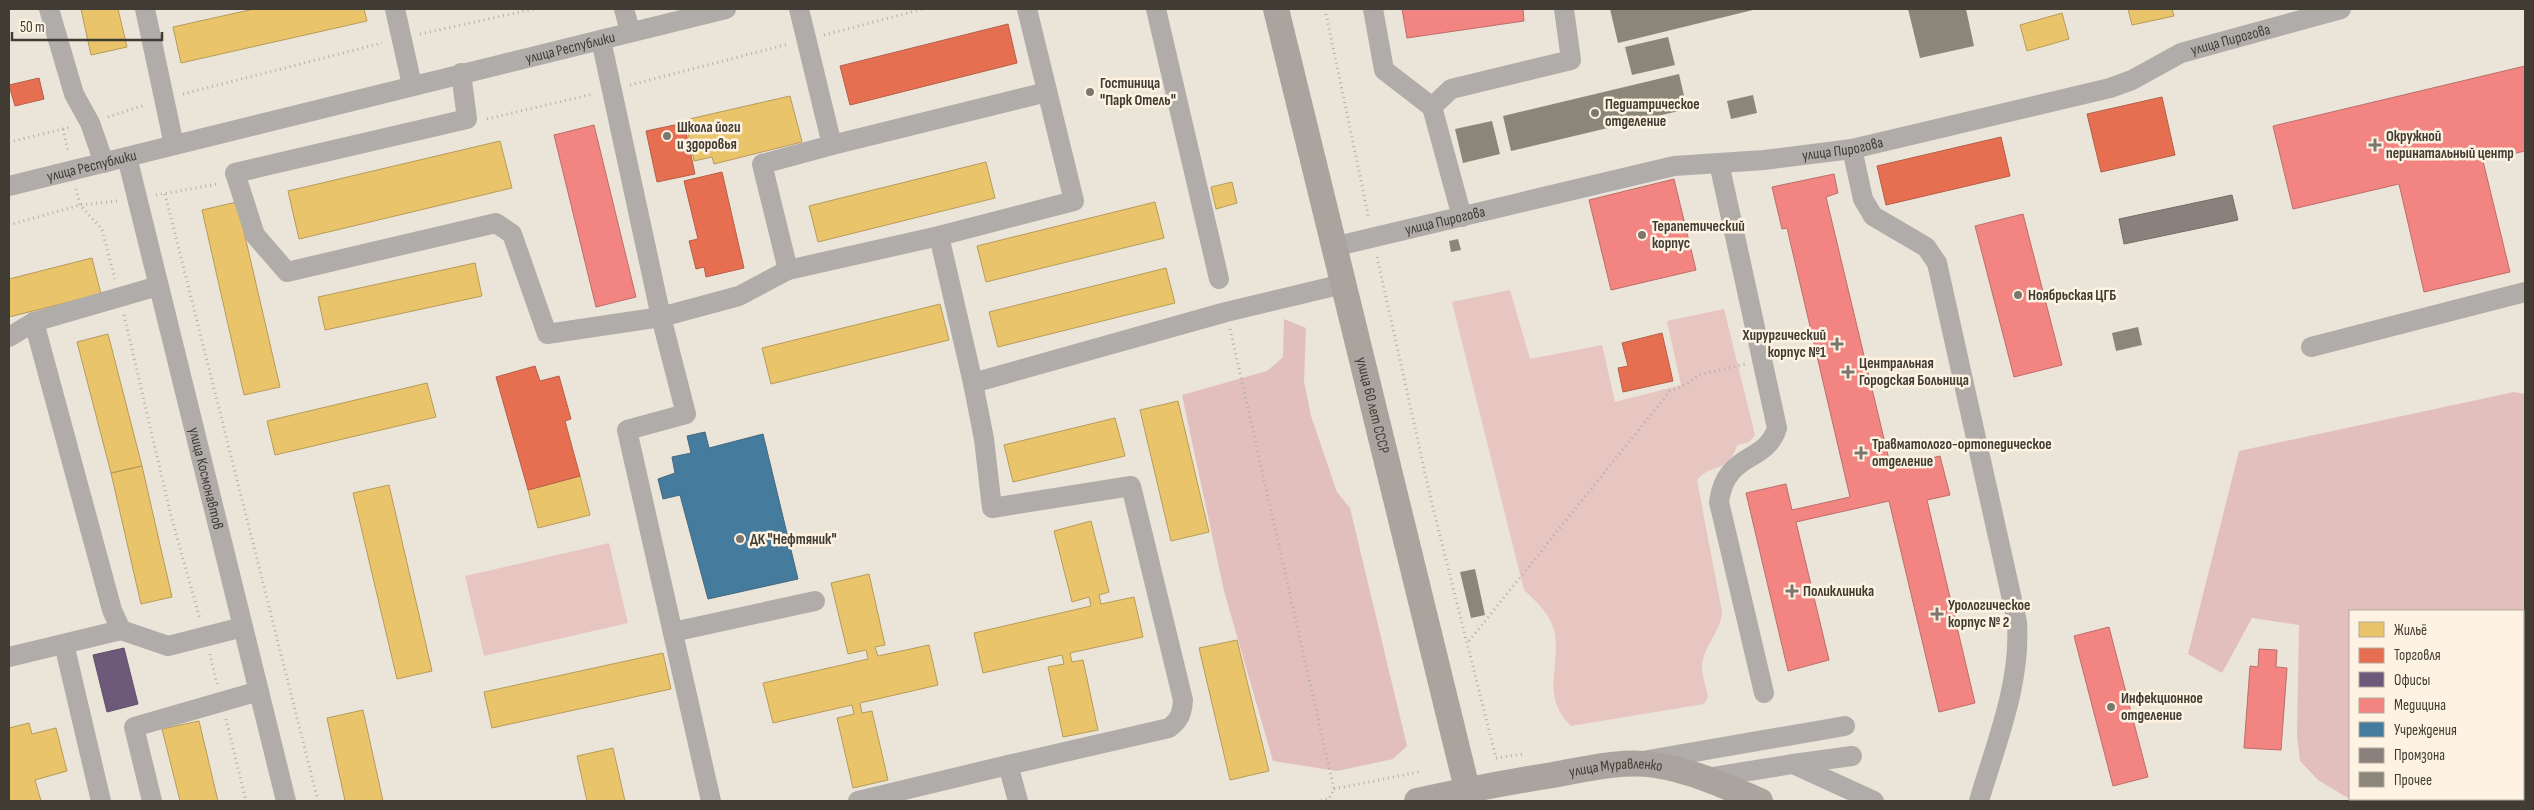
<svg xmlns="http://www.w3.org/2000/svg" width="2534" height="810" font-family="'Sofia Sans Condensed',sans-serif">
	<rect width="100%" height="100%" fill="#ebe4d9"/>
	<!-- green -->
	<path fill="#e7c5c1" d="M1510 290 1530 359 1602 345 1615 402 1681 385 1667 321 1724 309 1755 435 1749 442 1737 445C1729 474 1712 462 1697 480L1722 612C1722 629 1703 647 1702 666 1702 676 1706 687 1708 697L1704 704 1571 726C1539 694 1562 667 1554 630 1550 614 1536 601 1524 590L1452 302Z
		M609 543 628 623 484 656 465 576Z"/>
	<!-- forest -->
	<path fill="#e2bfbc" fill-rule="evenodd" d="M1284 319 1306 328 1304 381 1311 416 1337 492 1350 508 1407 746 1393 759 1337 771 1273 761 1224 591 1182 395 1267 371 1283 357Z
		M2514 392 2525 394V801H2353L2318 780 2300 761 2297 735 2299 625 2252 618 2222 673 2188 654 2239 451ZM2350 611H2523V799H2350Z"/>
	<!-- homes -->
	<path fill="#e9c46a" stroke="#b69b5a" d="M81 9H118L127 47 91 55Z
		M254 9H364L367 21 181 63 173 27Z
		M2128 9H2172L2174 16 2132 25Z
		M2062 13 2069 39 2027 51 2020 25Z
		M790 96 802 142 714 164 712 157 694 161 685 120Z
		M500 141 512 188 299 239 288 191Z
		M986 162 995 198 818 242 809 206Z
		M1232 182 1237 203 1216 209 1211 187Z
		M237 202 280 387 244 395 202 210Z
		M1155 202 1164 238 986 282 977 246Z
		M92 258 101 294 9 317V279Z
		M475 263 482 296 325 330 318 297Z
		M1166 268 1175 303 998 347 989 312Z
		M940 304 949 340 771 384 762 348Z
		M108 334 142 466 111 473 77 342Z
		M427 383 436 417 275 455 267 421Z
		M1178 401 1209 532 1171 541 1140 410Z
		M1115 418 1125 456 1013 482 1004 445Z
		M142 466 172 597 141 604 111 473Z
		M580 476 590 515 538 528 528 490Z
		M389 485 432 671 397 679 353 493Z
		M1091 521 1109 592 1099 595 1101 604 1134 597 1143 637 1070 653 1072 662 1083 660 1098 730 1063 737 1048 667 1064 664 1062 655 983 673 974 633 1091 606 1089 597 1072 602 1054 531Z
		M869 574 885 645 875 647 878 656 929 645 938 685 860 703 862 713 872 711 888 780 853 788 837 718 854 714 852 705 773 723 763 683 868 659 866 650 848 654 831 583Z
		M1237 640 1269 771 1230 780 1199 648Z
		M663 653 671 689 492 728 484 692Z
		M363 710 383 801H345L327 718Z
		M199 721 218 801H180L162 729Z
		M29 723 32 734 56 728 67 771 35 780 41 801H9V728Z
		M613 748 625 801H587L577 756Z"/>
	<!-- shops -->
	<path fill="#e76f51" stroke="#b55f48" d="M1008 24 1017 63 850 105 840 66Z
		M39 78 44 99 15 106 9 85Z
		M2162 97 2175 155 2101 172 2087 114Z
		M684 123 695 174 657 182 646 131Z
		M2001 137 2010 176 1886 205 1877 166Z
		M722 172 744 268 706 277 704 267 696 269 689 241 698 239 684 181Z
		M1662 333 1673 381 1623 392 1618 368 1628 366 1622 343Z
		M535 366 540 381 559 376 571 419 565 421 580 476 528 490 496 377Z"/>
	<!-- offices -->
	<path fill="#6d597a" stroke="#605065" d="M124 648 138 704 107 712 93 655Z"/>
	<!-- health -->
	<path fill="#f28482" stroke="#bd6e6a" d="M1402 9H1523L1524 21 1407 38Z
		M2525 66V151L2483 161 2510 272 2424 292 2399 184 2293 209 2273 126Z
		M594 125 636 297 596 307 554 135Z
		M1834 174 1838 193 1826 197 1891 468 1940 456 1950 495 1927 500 1975 703 1939 712 1889 501 1796 522 1829 660 1788 671 1746 493 1786 484 1792 510 1850 497 1787 228 1782 229 1772 187Z
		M1674 179 1696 270 1611 290 1589 200Z
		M2023 214 2062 365 2014 377 1975 226Z
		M2109 627 2148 777 2113 786 2074 636Z
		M2259 649 2277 650 2276 667 2287 668 2281 750 2244 748 2250 666 2258 667Z"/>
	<!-- public -->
	<path fill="#457b9d" stroke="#44687d" d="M705 432 709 448 763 434 798 579 708 599 680 495 663 499 658 479 675 473 672 457 691 453 687 436Z"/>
	<!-- industry -->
	<path fill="#8a817c" stroke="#746c66" d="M2232 195 2238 220 2124 244 2119 219Z"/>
	<!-- building -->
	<path fill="#8a8679" d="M1610 9H1757L1618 43Z
		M1908 9H1966L1974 46 1920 58Z
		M1668 37 1675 65 1632 75 1625 47Z
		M1679 74 1687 109 1511 151 1503 116Z
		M1753 95 1757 113 1731 119 1727 101Z
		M1492 121 1500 154 1463 163 1455 129Z
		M1458 239 1461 250 1451 252 1449 241Z
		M2138 327 2142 345 2116 351 2112 333Z
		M1475 569 1485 615 1471 618 1460 572Z"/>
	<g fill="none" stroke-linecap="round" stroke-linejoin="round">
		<!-- path -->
		<path stroke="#b2aeaa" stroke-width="3" stroke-dasharray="1 4" stroke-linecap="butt" d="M1325 9 1369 219
			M420 34 534 9
			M824 35 923 9
			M630 85 789 44
			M183 94 382 43
			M108 117 145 105
			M487 119 593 94
			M63 129 68 151
			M9 142 71 127
			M76 189 80 205 102 229 115 279
			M165 194 318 801
			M156 195 218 184
			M9 225 80 205 117 201
			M1377 257 1432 504 1496 758 1524 754
			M124 315 171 516 200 619
			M1230 329 1334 789 1329 799 1318 801
			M1469 641 1670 391 1687 384 1699 375 1745 364
			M210 654 217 684
			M226 719 246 801
			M1334 789 1419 772"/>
		<!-- minor -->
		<g stroke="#b0aca9" stroke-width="20">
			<path d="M49 9 74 94 90 123 104 163"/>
			<path d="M145 9 174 145"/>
			<path d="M395 9 412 85"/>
			<path d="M624 9 630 31"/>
			<path d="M1156 9 1219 279"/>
			<path d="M1373 9 1384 70 1432 107"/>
			<path d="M601 40 661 317 686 414 627 430 711 801"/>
			<path d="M461 73 467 119 235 173 255 235 287 272 496 223 512 234 547 334 661 317 739 296 788 270 762 164 832 145 799 9"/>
			<path d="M832 145 1047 92"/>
			<path d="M1852 149 1863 199 1873 216 1926 247 1937 263 2017 622C2021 684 1996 743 1979 801"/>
			<path id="s1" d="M127 157 286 801"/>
			<path d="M1719 163 1777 428C1766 464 1726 451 1719 502L1764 693"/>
			<path id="s2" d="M9 186 726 9"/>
			<path d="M1462 217 1432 107 1451 89 1571 60 1564 9"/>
			<path d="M939 236 973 383 1226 312 1343 284"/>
			<path id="s3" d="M1333 247 1674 166 1764 160 1852 149 2110 88 2132 80 2181 53 2341 9"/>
			<path d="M788 270 939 236 1074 201 1027 9"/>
			<path d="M34 322 112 610 121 630"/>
			<path d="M9 337 34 322 158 286"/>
			<path d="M2311 347 2525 292"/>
			<path d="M973 383 984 439 992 508 1131 486 1183 700C1182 713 1180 720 1169 728L1008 765 1018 801"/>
			<path d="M673 632 815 601"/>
			<path d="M64 644 101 801"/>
			<path d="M9 657 121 630 168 646 243 627"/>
			<path d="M1648 760 1845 726"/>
			<path d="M1793 764 1852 756"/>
			<path d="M1706 778 1793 764 1874 801"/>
			<path d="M152 801 134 727 259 691"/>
			<path d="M858 801 1008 765"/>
		</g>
		<!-- major -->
		<g stroke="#aaa39e" stroke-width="26">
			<path id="s4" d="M1276 9 1470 801"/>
			<path id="s5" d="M1417 801C1462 791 1507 782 1553 775 1586 769 1622 760 1655 765 1693 771 1725 786 1760 801"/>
		</g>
	</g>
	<!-- markers -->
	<g fill="#7c766d" stroke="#fef3e2" stroke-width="2">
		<circle cx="1090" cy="92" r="5"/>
		<circle cx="1595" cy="113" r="5"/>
		<circle cx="667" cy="136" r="5"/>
		<path d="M2372.5 137.5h5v5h5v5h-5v5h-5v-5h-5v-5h5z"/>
		<circle cx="1642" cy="235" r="5"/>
		<circle cx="2018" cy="295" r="5"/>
		<path d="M1834.5 336.5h5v5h5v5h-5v5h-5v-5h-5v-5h5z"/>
		<path d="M1845.5 364.5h5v5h5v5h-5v5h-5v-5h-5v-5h5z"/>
		<path d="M1858.5 445.5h5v5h5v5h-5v5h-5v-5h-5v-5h5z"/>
		<circle cx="740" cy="539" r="5"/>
		<path d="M1789.5 583.5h5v5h5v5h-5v5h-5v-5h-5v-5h5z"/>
		<path d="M1934.5 606.5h5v5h5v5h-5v5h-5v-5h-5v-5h5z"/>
		<circle cx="2111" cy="707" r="5"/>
	</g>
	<g text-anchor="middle" stroke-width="5" stroke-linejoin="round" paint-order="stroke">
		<!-- street labels -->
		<g font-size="15" fill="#403b33" stroke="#fef3e2">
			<text dy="5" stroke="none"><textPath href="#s3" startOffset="925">улица Пирогова</textPath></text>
			<text dy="5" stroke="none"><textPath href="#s2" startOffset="578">улица Республики</textPath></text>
			<text dy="5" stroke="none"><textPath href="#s3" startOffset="520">улица Пирогова</textPath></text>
			<text dy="5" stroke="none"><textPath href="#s2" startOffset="85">улица Республики</textPath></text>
			<text dy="5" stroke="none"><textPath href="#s3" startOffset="115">улица Пирогова</textPath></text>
			<text dy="5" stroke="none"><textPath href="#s4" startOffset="408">улица 60 лет СССР</textPath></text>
			<text dy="5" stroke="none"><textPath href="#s1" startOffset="331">улица Космонавтов</textPath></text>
			<text dy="5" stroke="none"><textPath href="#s5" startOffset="202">улица Муравленко</textPath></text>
		</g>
		<!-- poi labels -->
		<g font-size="15" font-weight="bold" fill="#403b33" stroke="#fef3e2" text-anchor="start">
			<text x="1100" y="88">Гостиница<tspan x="1100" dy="17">"Парк Отель"</tspan></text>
			<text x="1605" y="109">Педиатрическое<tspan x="1605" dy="17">отделение</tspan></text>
			<text x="677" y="132">Школа йоги<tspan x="677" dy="17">и здоровья</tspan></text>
			<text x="2386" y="141">Окружной<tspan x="2386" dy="17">перинатальный центр</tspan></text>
			<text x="1652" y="231">Терапетический<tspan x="1652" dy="17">корпус</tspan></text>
			<text x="2028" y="300">Ноябрьская ЦГБ</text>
			<text x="1826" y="340" text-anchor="end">Хирургический<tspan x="1826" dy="17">корпус №1</tspan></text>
			<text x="1859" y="368">Центральная<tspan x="1859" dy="17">Городская Больница</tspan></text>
			<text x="1872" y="449">Травматолого-ортопедическое<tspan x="1872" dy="17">отделение</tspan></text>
			<text x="750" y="544">ДК "Нефтяник"</text>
			<text x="1803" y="596">Поликлиника</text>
			<text x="1948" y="610">Урологическое<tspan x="1948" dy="17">корпус № 2</tspan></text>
			<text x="2121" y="703">Инфекционное<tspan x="2121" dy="17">отделение</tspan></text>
		</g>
	</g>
	<!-- border -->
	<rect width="2534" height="810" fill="none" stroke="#403b33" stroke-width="20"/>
	<!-- legend -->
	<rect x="2349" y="610" width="175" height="190" fill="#fef3e2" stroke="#b2a99c"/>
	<rect x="2359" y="622" width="25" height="15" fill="#e9c46a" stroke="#b2a99c"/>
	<text x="2394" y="635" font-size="15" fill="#403b33">Жильё</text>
	<rect x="2359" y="648" width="25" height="15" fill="#e76f51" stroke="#b2a99c"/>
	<text x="2394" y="660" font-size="15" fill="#403b33">Торговля</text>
	<rect x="2359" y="672" width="25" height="15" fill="#6d597a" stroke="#b2a99c"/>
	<text x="2394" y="685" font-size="15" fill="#403b33">Офисы</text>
	<rect x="2359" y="698" width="25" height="15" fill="#f28482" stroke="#b2a99c"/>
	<text x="2394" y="710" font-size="15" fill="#403b33">Медицина</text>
	<rect x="2359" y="722" width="25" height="15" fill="#457b9d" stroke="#b2a99c"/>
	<text x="2394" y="735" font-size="15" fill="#403b33">Учреждения</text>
	<rect x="2359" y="748" width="25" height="15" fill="#8a817c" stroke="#b2a99c"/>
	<text x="2394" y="760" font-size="15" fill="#403b33">Промзона</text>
	<rect x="2359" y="772" width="25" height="15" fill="#8a8679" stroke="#b2a99c"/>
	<text x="2394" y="785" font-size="15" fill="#403b33">Прочее</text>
	<!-- scale -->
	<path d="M12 32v8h150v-8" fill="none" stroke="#403b33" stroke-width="2.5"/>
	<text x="20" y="32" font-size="15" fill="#403b33" stroke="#fef3e2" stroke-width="4" paint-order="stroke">50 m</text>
</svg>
